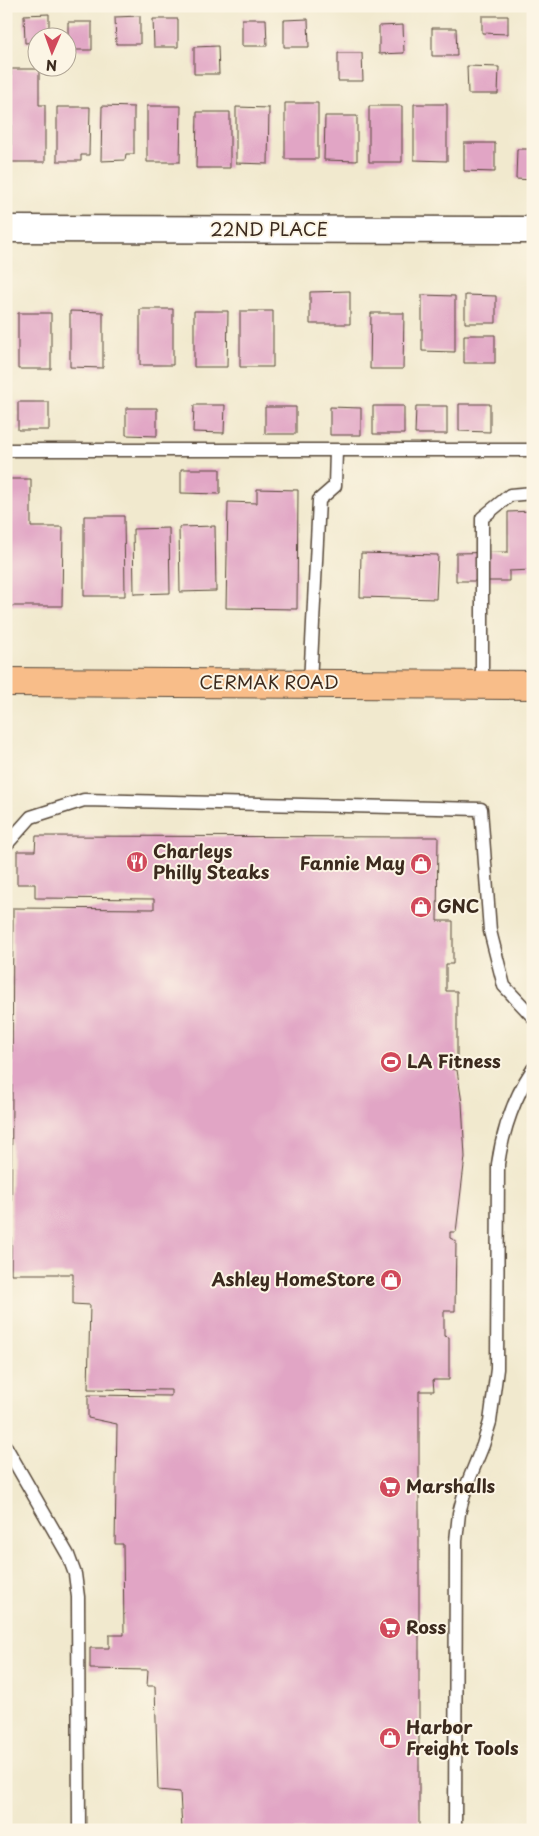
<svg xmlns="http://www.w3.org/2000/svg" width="539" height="1836" font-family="'Playpen Sans',sans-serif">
	<rect width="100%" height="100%" fill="#fcf5e5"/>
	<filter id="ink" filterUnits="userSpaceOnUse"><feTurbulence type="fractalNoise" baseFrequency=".02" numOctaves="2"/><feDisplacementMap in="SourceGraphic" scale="10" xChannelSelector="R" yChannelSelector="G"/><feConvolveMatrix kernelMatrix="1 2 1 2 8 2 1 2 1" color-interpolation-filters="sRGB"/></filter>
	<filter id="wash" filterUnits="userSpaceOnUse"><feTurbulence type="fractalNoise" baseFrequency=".0096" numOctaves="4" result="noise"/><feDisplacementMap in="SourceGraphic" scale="20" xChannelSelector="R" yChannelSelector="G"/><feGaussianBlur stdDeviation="1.12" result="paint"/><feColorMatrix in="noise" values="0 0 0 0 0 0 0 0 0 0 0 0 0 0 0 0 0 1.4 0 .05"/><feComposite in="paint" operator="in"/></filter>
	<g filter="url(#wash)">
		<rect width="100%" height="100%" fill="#f1e9ce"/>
		<g id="blocks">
			<!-- building -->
			<path fill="#e1a5c5" d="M49 14V38H38V42L25 43 24 15Z
				M140 16V44H116L115 17Z
				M482 16H508V34L482 33Z
				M153 19H178V47H154Z
				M242 19H266L267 46H242Z
				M308 19 309 47H284V20Z
				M68 22H92V50H68Z
				M403 25 404 53 379 54V26Z
				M432 28H456L457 56H432Z
				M218 46 219 74H194V47Z
				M338 53H362L363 81H338Z
				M467 66 499 67 498 94H468Z
				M11 69H39V105H45V162H11Z
				M285 103H318V159H285Z
				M414 104H447V161L414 160Z
				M102 106 134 107V154H126L125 160 101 161Z
				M147 106H181L180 162H147Z
				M369 106H402V162H369Z
				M57 107H90L89 155H81V161H57Z
				M236 107 269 108 268 164 236 163Z
				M197 112H230V168H196Z
				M325 116H357V161L324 160Z
				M464 143H495V172L464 171Z
				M517 149H533V180L516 179Z
				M350 291V324H310V292Z
				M422 295 455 296V352L422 351Z
				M465 295 496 296V323H465Z
				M140 309H173V365H140Z
				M70 311 103 312V368L70 367Z
				M194 311H228L227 367H194Z
				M240 311H273V367H240Z
				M18 313H51V369H18Z
				M371 313H404L403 369H370Z
				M464 335H495V363H464Z
				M18 402H49V430H18Z
				M459 404H490V432L459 431Z
				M194 405H225L224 433 193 432Z
				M373 406H404V434H373Z
				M416 406H447V434H415Z
				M265 407H296V434H265Z
				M330 407 361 408V435H330Z
				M126 408H157V436L126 435Z
				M181 469H220V494L181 493Z
				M6 479H31V527H63L62 606H6Z
				M257 489 298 490 297 609 226 608 228 502 257 503Z
				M533 511V570L509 571V581H456V553L508 552V512Z
				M84 516H124L125 596H84Z
				M215 526 216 591 180 592 179 527Z
				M169 528 170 593 134 594 133 529Z
				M361 553 438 555 436 599 360 597Z
				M36 836 438 837 437 921H453V964H446V991H457V1059L451 1063V1069L457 1070 462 1103 465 1157 456 1232H450V1238L456 1241 455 1311H444V1336L449 1337V1380H433L434 1391H419V1830H182L180 1792 158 1790 155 1686H147L148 1670 90 1669V1648H109V1635H124L123 1544H115L117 1424 88 1418V1395L171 1396V1390L88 1389 90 1305 73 1304V1274H11L13 908 154 909V899L35 898V884H17V851H35Z"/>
		</g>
	</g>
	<g filter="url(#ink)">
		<use href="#blocks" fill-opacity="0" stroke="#564738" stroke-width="1"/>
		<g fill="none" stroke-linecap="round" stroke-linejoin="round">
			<!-- lane casing -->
			<g stroke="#564738" stroke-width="15">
				<path id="lane" d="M6 450H533
					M310 684 319 500 335 486 336 450
					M482 684V518L510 495 533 493
					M6 845 31 817 84 800 481 809 490 931 504 986 533 1017
					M6 1447 68 1555 75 1574 78 1597 79 1830
					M455 1830 456 1541 459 1513 466 1487 483 1445 490 1422 497 1369 498 1164C503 1129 513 1099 533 1069"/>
			</g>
			<!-- street casing -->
			<g stroke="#564738" stroke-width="29">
				<path id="street" d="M6 229 533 230"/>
			</g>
			<!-- primary casing -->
			<g stroke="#564738" stroke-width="30">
				<path id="primary" d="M6 682 533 685"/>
			</g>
			<!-- lane -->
			<use href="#lane" stroke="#fff" stroke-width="12"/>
			<!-- street -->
			<use href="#street" stroke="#fff" stroke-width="26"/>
			<!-- primary -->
			<use href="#primary" stroke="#f8bd89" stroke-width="28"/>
		</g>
	</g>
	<!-- icons -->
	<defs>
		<g id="restaurant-disc" transform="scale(1.125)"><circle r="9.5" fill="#d1495b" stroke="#fcf5e5"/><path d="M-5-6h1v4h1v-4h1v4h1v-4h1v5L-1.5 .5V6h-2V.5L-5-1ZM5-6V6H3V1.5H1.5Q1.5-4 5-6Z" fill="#fff"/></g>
		<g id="shop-disc" transform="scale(1.125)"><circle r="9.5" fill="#d1495b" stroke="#fcf5e5"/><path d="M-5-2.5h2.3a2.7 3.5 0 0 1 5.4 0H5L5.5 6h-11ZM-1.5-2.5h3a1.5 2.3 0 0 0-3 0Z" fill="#fff"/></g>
		<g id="stadium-disc" transform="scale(1.125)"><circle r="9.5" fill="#d1495b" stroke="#fcf5e5"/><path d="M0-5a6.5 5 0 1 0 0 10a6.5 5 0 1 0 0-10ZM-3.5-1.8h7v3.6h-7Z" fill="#fff"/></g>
		<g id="supermarket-disc" transform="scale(1.125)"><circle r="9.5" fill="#d1495b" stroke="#fcf5e5"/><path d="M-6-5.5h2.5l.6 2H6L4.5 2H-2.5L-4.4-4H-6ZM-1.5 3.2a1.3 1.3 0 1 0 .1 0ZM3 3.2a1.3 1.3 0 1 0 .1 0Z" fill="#fff"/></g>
	</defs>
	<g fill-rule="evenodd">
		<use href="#restaurant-disc" x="137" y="862"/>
		<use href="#shop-disc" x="421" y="864"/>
		<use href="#shop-disc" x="421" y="907"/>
		<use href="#stadium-disc" x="391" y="1062"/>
		<use href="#shop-disc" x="391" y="1280"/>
		<use href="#supermarket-disc" x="390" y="1487"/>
		<use href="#supermarket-disc" x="390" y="1628"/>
		<use href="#shop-disc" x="390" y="1738"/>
	</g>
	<g text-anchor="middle" stroke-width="4" stroke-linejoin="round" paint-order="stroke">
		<!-- street labels -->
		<g font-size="18" fill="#3b2a1e" stroke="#fcf5e5">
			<text x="269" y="236">22ND PLACE</text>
			<text x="269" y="689">CERMAK ROAD</text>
		</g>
		<!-- poi labels -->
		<g font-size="18" font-weight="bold" fill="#3b2a1e" stroke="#fcf5e5" text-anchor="start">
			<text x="153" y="858">Charleys<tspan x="153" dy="21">Philly Steaks</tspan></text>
			<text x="405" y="870" text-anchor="end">Fannie May</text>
			<text x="437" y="913">GNC</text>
			<text x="407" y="1068">LA Fitness</text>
			<text x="375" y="1286" text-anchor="end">Ashley HomeStore</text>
			<text x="406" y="1493">Marshalls</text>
			<text x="406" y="1634">Ross</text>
			<text x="406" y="1734">Harbor<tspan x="406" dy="21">Freight Tools</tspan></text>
		</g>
	</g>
	<!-- margin -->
	<rect width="539" height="1836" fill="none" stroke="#fcf5e5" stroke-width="25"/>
	<!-- north arrow -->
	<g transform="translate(52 52) rotate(182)"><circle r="24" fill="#fcf5e5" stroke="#afa495"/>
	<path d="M0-4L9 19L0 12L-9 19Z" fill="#d1495b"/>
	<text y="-8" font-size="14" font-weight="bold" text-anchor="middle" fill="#3b2a1e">N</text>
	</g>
</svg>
